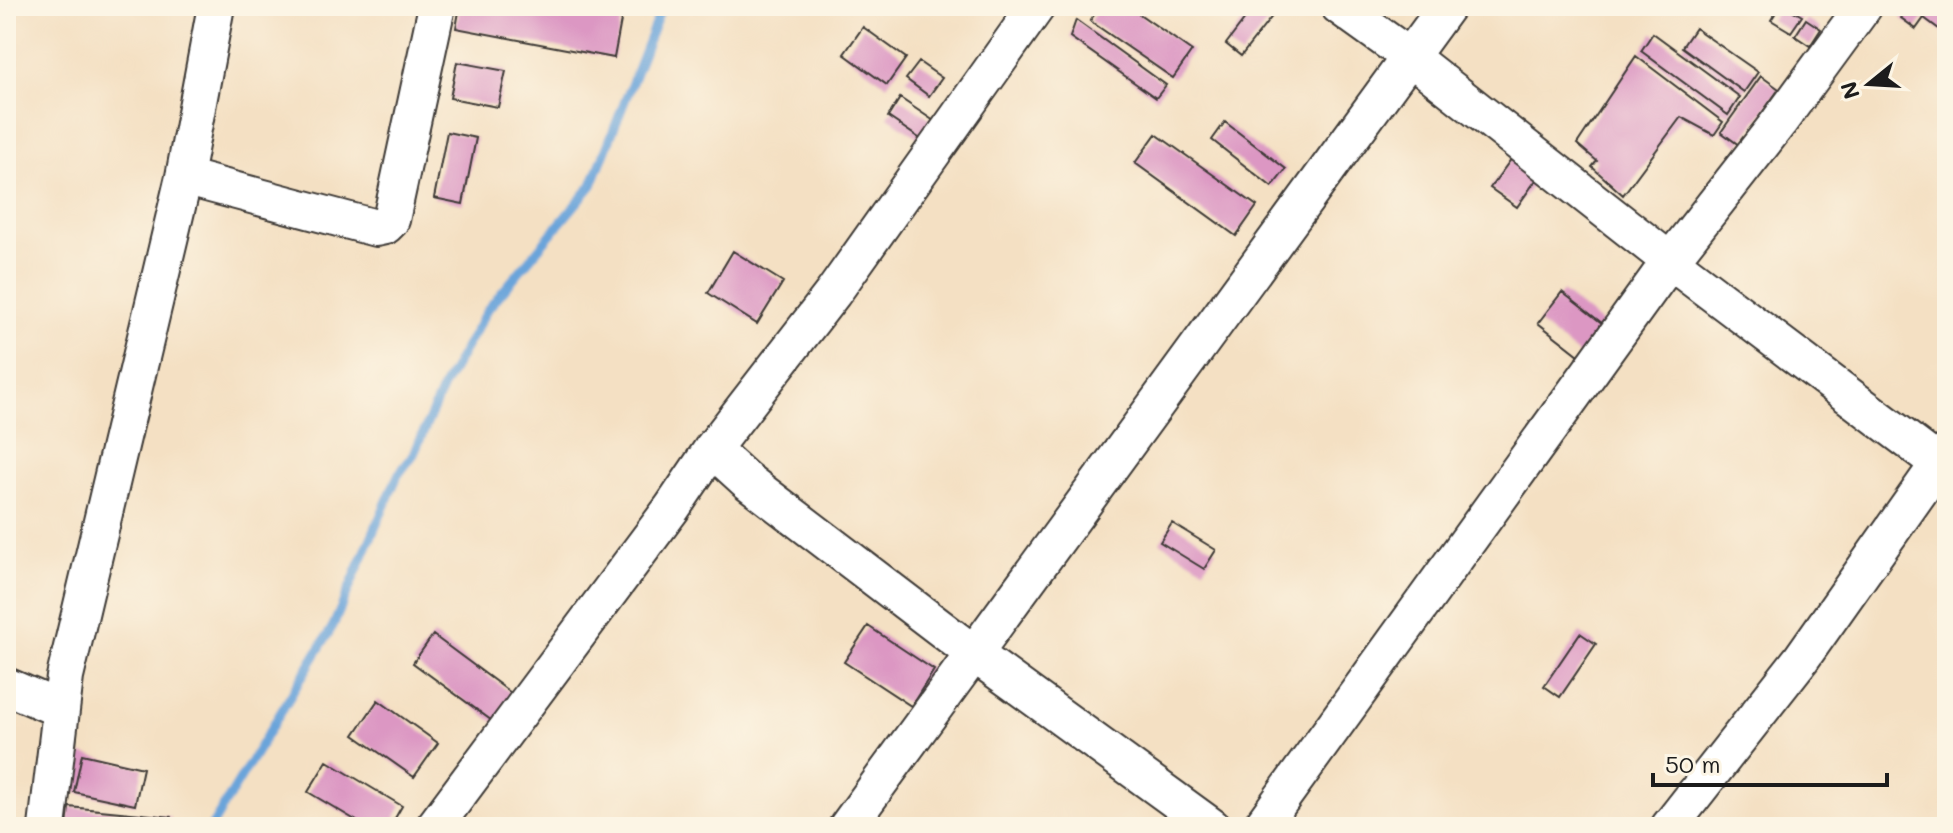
<svg xmlns="http://www.w3.org/2000/svg" width="1953" height="833" font-family="Mali,sans-serif">
	<rect width="100%" height="100%" fill="#fcf5e5"/>
	<filter id="ink" filterUnits="userSpaceOnUse"><feTurbulence type="fractalNoise" baseFrequency=".0125" numOctaves="2"/><feDisplacementMap in="SourceGraphic" scale="16" xChannelSelector="R" yChannelSelector="G"/><feConvolveMatrix kernelMatrix="1 2 1 2 8 2 1 2 1" color-interpolation-filters="sRGB"/></filter>
	<filter id="wash" filterUnits="userSpaceOnUse"><feTurbulence type="fractalNoise" baseFrequency=".006" numOctaves="4" result="noise"/><feDisplacementMap in="SourceGraphic" scale="32" xChannelSelector="R" yChannelSelector="G"/><feGaussianBlur stdDeviation="1.8" result="paint"/><feColorMatrix in="noise" values="0 0 0 0 0 0 0 0 0 0 0 0 0 0 0 0 0 1.4 0 .05"/><feComposite in="paint" operator="in"/></filter>
	<g filter="url(#wash)">
		<rect width="100%" height="100%" fill="#f4e0c3"/>
		<g fill="none" stroke-linecap="round" stroke-linejoin="round">
			<!-- stream -->
			<path stroke="#6ba4da" stroke-width="9" d="M211 827 333 626 398 475 414 454 443 387 487 310 592 185 662 6"/>
		</g>
		<g id="blocks">
			<!-- building -->
			<path fill="#dc97c3" d="M460 6H573L622 15 614 58 456 28Z
				M1100 6H1128L1192 51 1173 78 1090 21Z
				M1255 6H1280L1241 56 1226 44Z
				M1780 6H1785L1802 16 1791 32 1771 20Z
				M1910 6H1943L1947 9V35L1924 18 1916 29 1901 18Z
				M1806 19 1821 29 1810 46 1795 36Z
				M1076 20 1166 85 1156 98 1070 37Z
				M863 27 906 58 887 85 844 54Z
				M1695 28 1758 72 1744 92 1682 47Z
				M1653 33 1740 97 1728 115 1641 51Z
				M1636 56 1723 122 1714 135 1681 117 1623 195 1592 167 1597 161 1577 144Z
				M457 62 506 71 498 107 450 98Z
				M919 62 942 78 929 96 906 79Z
				M1761 76 1779 89 1739 145 1721 132Z
				M900 98 934 121 922 140 888 117Z
				M1225 122 1286 169 1272 187 1212 140Z
				M447 132 476 138 463 204 434 198Z
				M1156 134 1257 206 1236 236 1135 163Z
				M1512 158 1538 177 1517 207 1490 188Z
				M733 251 783 282 757 324 708 293Z
				M1562 292 1603 324 1579 355 1538 323Z
				M1172 523 1216 550 1204 569 1160 542Z
				M868 626 934 670 911 706 844 662Z
				M1580 633 1596 644 1560 697 1544 686Z
				M433 635 515 696 495 723 413 663Z
				M378 700 438 743 414 777 354 735Z
				M82 754 143 768 135 805 74 792Z
				M327 761 402 806 390 827H367L308 792Z
				M69 807 171 817 170 827H67Z"/>
		</g>
	</g>
	<g filter="url(#ink)">
		<use href="#blocks" fill-opacity="0" stroke="#3c3935" stroke-width="2"/>
		<g fill="none" stroke-linecap="round" stroke-linejoin="round">
			<!-- street casing -->
			<g stroke="#3c3935" stroke-width="40">
				<path id="street" d="M1339 6 1410 57 1670 261 1938 463
					M184 177 376 228 385 226 391 220 437 6
					M712 449 746 480 973 653 1212 827
					M6 686 60 709
					M47 827 65 677 184 177 216 6
					M434 827 672 508 712 449 833 293 1037 6
					M847 827 1447 6
					M1261 827 1670 261 1779 122 1864 6
					M1669 827 1801 659 1947 452"/>
			</g>
			<!-- street -->
			<use href="#street" stroke="#fff" stroke-width="36"/>
		</g>
	</g>
	<!-- margin -->
	<rect width="1953" height="833" fill="none" stroke="#fcf5e5" stroke-width="32"/>
	<!-- north arrow -->
	<g transform="translate(1869 84) rotate(252)" stroke="#fcf5e5" stroke-width="6" paint-order="stroke">
	<path d="M0-6L14 30L0 20L-14 30Z" fill="#1c1c1c"/>
	<text y="-12" font-size="22" font-weight="bold" text-anchor="middle" fill="#1c1c1c">N</text>
	</g>
	<!-- scale -->
	<path d="M1653 773v12h234v-12" fill="none" stroke="#1c1c1c" stroke-width="4"/>
	<text x="1665" y="773" font-size="24" fill="#1c1c1c" stroke="#fcf5e5" stroke-width="6" paint-order="stroke">50 m</text>
</svg>
